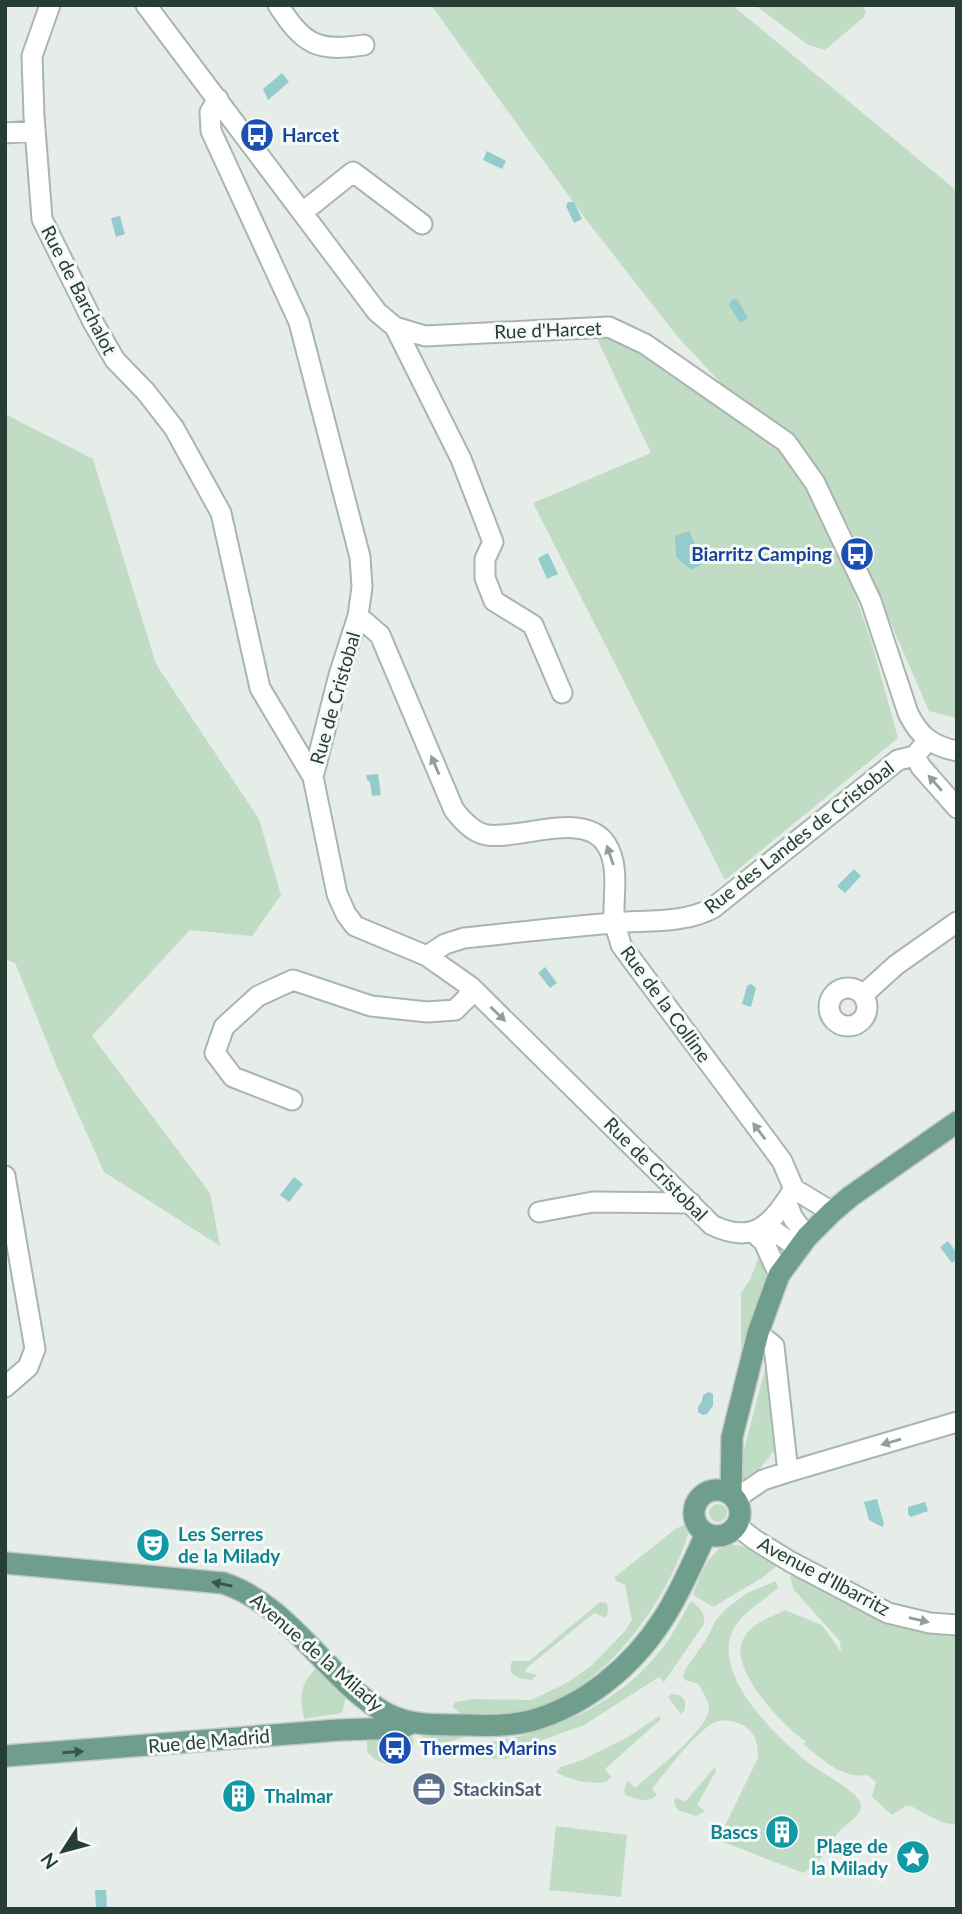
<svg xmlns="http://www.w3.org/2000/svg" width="962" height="1914" font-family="Lato,sans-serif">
	<rect width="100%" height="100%" fill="#e6ede9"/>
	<!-- green -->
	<path fill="#c1dcc5" d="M431 5H732L957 191V718L929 711 848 525 817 487 871 640 898 738 725 880 533 503 651 453 589 322 760 425 677 336 587 221Z
		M755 5H862L866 12 864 17 825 50 808 45Z
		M5 414 93 459 156 664 259 819 281 895 252 936 190 930 92 1036 210 1193 220 1246 104 1172 57 1067 15 963 5 959Z
		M760 1253 766 1277 741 1348V1293L750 1280Z
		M770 1350 778 1446 745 1487 736 1480Z
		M709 1513a9 9 0 1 1 18 0a9 9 0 1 1-18 0Z
		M685 1524 689 1532C666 1605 599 1699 518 1712 499 1715 478 1714 459 1713L452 1706 456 1702 472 1699 531 1700 565 1684 591 1666 626 1630 632 1620 625 1585 615 1580V1577L674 1530Z
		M728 1544C746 1546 765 1551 777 1565 767 1578 730 1595 714 1607L693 1595C700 1576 708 1552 728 1544Z
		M793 1571C813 1578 827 1591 844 1602 884 1627 912 1629 957 1635V1825L945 1823 933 1818 911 1806H906L892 1815 872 1797 876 1782 867 1775C842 1779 822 1759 803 1744L807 1742C784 1729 730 1669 742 1642 749 1624 769 1618 785 1610L822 1625 841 1652 840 1641 794 1590 790 1577Z
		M776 1581 778 1588C764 1600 743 1612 734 1628 709 1673 776 1737 809 1763 819 1772 862 1793 861 1806 860 1818 844 1825 837 1834 824 1849 824 1862 803 1873L718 1840 758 1758C758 1744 756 1733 743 1725 735 1721 724 1719 716 1722 698 1728 665 1773 652 1789L657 1795C647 1804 638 1799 626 1795L624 1790 628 1781 635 1788C652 1773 708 1730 709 1709 709 1700 702 1691 698 1684L685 1680 683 1676 685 1670 707 1638 716 1620 726 1609 747 1593Z
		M691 1601C700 1608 705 1612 704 1624L664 1682 659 1677 584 1725 526 1746 506 1759 471 1758 456 1753C474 1742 506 1741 528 1734 585 1718 635 1688 669 1639 677 1627 683 1614 691 1601Z
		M600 1602 607 1603 608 1612 606 1618 594 1613 528 1667 525 1672 537 1675 531 1680C519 1679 506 1676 512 1661H529Z
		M319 1665 347 1692 342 1713 304 1719C299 1692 300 1685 319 1665Z
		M672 1694 680 1695 685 1701V1710L681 1714 668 1697Z
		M659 1716 661 1719 605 1769 611 1777 607 1781C593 1786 569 1780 556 1772L561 1767 582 1760 628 1737Z
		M422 1733 471 1735 444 1743 423 1744Z
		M410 1734 414 1740 412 1752C399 1767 378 1768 367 1751V1735Z
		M715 1767 716 1771 697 1805 705 1811 696 1816 678 1810 674 1802 676 1797 685 1802Z
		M556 1826 627 1835 621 1897 549 1890Z"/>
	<!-- water -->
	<path fill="#94cbcc" d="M282 73 289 82 268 100 263 89Z
		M487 151 506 161 502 169 483 160Z
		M568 202H574L582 219 574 223 566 206Z
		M120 216 125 234 116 237 111 218Z
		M732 299 738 300 748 318 740 323 729 305Z
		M689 531 704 563 691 570 676 557 675 536Z
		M548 553 558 574 547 579 538 558Z
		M378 774 381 795 372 796 370 782 367 780 366 775Z
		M854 869 861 876 845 893 837 886Z
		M545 967 557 983 550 988 538 973Z
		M751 984 756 988 751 1007 742 1004 747 986Z
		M294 1177 303 1184 289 1202 280 1195Z
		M948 1241 957 1253V1259L952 1263 940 1247Z
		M709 1392 713 1394V1406L707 1414 703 1415 698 1412V1407L702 1401 703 1395Z
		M877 1499 884 1524 882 1527 869 1520 864 1502Z
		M925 1502 928 1511 911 1517 908 1514V1507Z
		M95 1890H106L107 1909H96Z"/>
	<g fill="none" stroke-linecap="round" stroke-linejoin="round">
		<!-- minor casing -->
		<g stroke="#a9b5af" stroke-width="23">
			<path id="minor" d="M50 5 32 56 34 116 42 219 93 322 115 360 146 392 174 428 221 513 260 688 313 777
				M146 5 377 312 395 327 425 336 609 327 645 344 786 442 815 483 871 601 908 713C919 736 932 746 957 751
				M278 5C304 45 317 52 364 45
				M218 99 210 112 211 131 299 322 360 557 362 587 358 616 339 675 313 777 337 894 346 914 355 926 427 956 471 987 712 1225C755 1246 772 1223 794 1189
				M5 133 35 131
				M303 212 353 172 422 224
				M395 327 461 459 493 542 485 559V578L494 601 533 625 562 693
				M358 616 380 635 454 810C462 820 473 833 487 835 520 840 584 810 606 844 620 865 613 895 614 919 615 928 619 936 621 945L782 1161 794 1189 832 1212
				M915 756 921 767 957 808
				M427 956 445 944 464 938C513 933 563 927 613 923 646 920 683 924 713 908L898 760 915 756 927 741
				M829 1007a19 19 0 1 1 38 0a19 19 0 1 1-38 0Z
				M864 994 896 965 957 922
				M292 1100 233 1077 215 1053 224 1027 258 996 293 980 371 1006 427 1012 455 1010 467 998 471 987
				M5 1176 35 1349 28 1367 5 1387
				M786 1201 793 1218 807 1237
				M539 1212 593 1202 691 1203
				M767 1226 798 1248
				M753 1232 764 1242 779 1275
				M788 1472 957 1422
				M735 1499 763 1480 788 1472 774 1346 758 1333
				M737 1526 755 1540 791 1562 888 1613 930 1623 957 1625"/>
		</g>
		<!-- major casing -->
		<g stroke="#c2c9c6" stroke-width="24">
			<path id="major" d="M694 1513a23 23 0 1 1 46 0a23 23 0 1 1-46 0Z
				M731 1495 732 1437 758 1333 779 1275 807 1237 832 1212 851 1196 957 1122
				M5 1563 223 1583C288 1604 323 1673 379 1709 406 1727 436 1725 467 1725 487 1726 510 1726 530 1721 585 1706 633 1666 663 1619 680 1593 693 1562 706 1534
				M5 1756 339 1730 401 1728 411 1723"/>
		</g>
		<!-- minor -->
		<use href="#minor" stroke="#fff" stroke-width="19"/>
		<!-- major -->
		<use href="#major" stroke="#6f9e8c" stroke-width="21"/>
	</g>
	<!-- one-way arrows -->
	<defs><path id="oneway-solid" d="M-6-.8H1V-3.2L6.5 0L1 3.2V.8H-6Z" transform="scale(1.75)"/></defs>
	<g fill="#929e9a">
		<use href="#oneway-solid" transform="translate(435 765) rotate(-113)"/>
		<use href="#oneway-solid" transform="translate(935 783) rotate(-131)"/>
		<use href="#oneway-solid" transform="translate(610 855) rotate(-109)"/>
		<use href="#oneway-solid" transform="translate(498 1014) rotate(44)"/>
		<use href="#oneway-solid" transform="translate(759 1131) rotate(-127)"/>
		<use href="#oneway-solid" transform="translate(891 1442) rotate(164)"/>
		<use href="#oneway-solid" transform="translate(919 1620) rotate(13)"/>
	</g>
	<g fill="#38564a">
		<use href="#oneway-solid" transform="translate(222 1584) rotate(-168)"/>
		<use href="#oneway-solid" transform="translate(73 1752) rotate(-4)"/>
	</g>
	<!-- icons -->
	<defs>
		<g id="bus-disc" transform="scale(1.75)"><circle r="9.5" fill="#1a4fb4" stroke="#f6faf7"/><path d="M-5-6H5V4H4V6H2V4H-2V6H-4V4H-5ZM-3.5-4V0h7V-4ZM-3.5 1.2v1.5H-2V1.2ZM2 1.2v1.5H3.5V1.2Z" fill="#fff"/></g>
		<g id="theatre-disc" transform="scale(1.75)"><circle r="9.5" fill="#0f9aa8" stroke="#f6faf7"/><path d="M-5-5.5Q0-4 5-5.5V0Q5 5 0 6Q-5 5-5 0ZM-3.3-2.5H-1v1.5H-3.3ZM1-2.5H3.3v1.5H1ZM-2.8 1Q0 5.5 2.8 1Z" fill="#fff"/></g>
		<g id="office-disc" transform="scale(1.75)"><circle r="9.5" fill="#5c6f8a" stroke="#f6faf7"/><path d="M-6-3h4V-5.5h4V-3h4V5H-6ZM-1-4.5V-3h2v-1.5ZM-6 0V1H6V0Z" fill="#fff"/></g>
		<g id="building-disc" transform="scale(1.75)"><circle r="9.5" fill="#0f9aa8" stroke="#f6faf7"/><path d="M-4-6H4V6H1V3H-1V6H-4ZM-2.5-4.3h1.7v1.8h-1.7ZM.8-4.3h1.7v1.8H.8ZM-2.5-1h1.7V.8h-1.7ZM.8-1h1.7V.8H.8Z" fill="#fff"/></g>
		<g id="sight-disc" transform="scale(1.75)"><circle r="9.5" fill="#0f9aa8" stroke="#f6faf7"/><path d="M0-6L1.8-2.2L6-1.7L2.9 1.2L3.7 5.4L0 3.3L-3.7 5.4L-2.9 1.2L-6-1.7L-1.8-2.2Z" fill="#fff"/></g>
	</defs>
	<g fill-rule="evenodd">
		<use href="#bus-disc" x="257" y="135"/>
		<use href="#bus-disc" x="857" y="554"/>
		<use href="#theatre-disc" x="153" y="1545"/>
		<use href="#bus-disc" x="395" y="1748"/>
		<use href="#office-disc" x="429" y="1789"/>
		<use href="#building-disc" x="239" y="1796"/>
		<use href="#building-disc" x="782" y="1832"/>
		<use href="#sight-disc" x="913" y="1857"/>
	</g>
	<g text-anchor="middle" stroke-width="6" stroke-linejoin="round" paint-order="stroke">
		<!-- transit labels -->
		<g font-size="19" font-weight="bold" fill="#164399" stroke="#f6faf7" text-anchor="start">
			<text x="282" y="142">Harcet</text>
			<text x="832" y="561" text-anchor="end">Biarritz Camping</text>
			<text x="420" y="1755">Thermes Marins</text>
		</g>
		<!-- street labels -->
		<g font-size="19" fill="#263e34" stroke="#f6faf7">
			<text transform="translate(79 290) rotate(63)" y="7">Rue de Barchalot</text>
			<text transform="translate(548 330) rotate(-2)" y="7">Rue d'Harcet</text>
			<text transform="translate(335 698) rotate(-74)" y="7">Rue de Cristobal</text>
			<text transform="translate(799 837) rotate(-38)" y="7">Rue des Landes de Cristobal</text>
			<text transform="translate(666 1004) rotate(54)" y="7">Rue de la Colline</text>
			<text transform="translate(656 1169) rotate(45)" y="7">Rue de Cristobal</text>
			<text transform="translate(824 1576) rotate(28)" y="7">Avenue d'Ilbarritz</text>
			<text transform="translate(317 1652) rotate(41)" y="7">Avenue de la Milady</text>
			<text transform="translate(209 1741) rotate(-5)" y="7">Rue de Madrid</text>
		</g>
		<!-- culture labels -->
		<g font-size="19" font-weight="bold" fill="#0d838f" stroke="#f6faf7" text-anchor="start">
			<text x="178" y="1541">Les Serres<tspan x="178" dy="22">de la Milady</tspan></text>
			<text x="264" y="1803">Thalmar</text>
			<text x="758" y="1839" text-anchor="end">Bascs</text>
			<text x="888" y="1853" text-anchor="end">Plage de<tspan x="888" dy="22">la Milady</tspan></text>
		</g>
		<!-- service labels -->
		<g font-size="19" font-weight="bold" fill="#4e5e75" stroke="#f6faf7" text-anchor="start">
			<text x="453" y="1796">StackinSat</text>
		</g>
	</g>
	<!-- border -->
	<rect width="962" height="1914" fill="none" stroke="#263e34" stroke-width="14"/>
	<!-- north arrow -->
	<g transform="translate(63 1851) rotate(234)" stroke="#f6faf7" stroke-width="5" paint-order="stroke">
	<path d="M0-5L12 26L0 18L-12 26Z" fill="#263e34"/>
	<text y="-10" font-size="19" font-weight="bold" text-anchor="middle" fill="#263e34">N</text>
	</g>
</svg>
